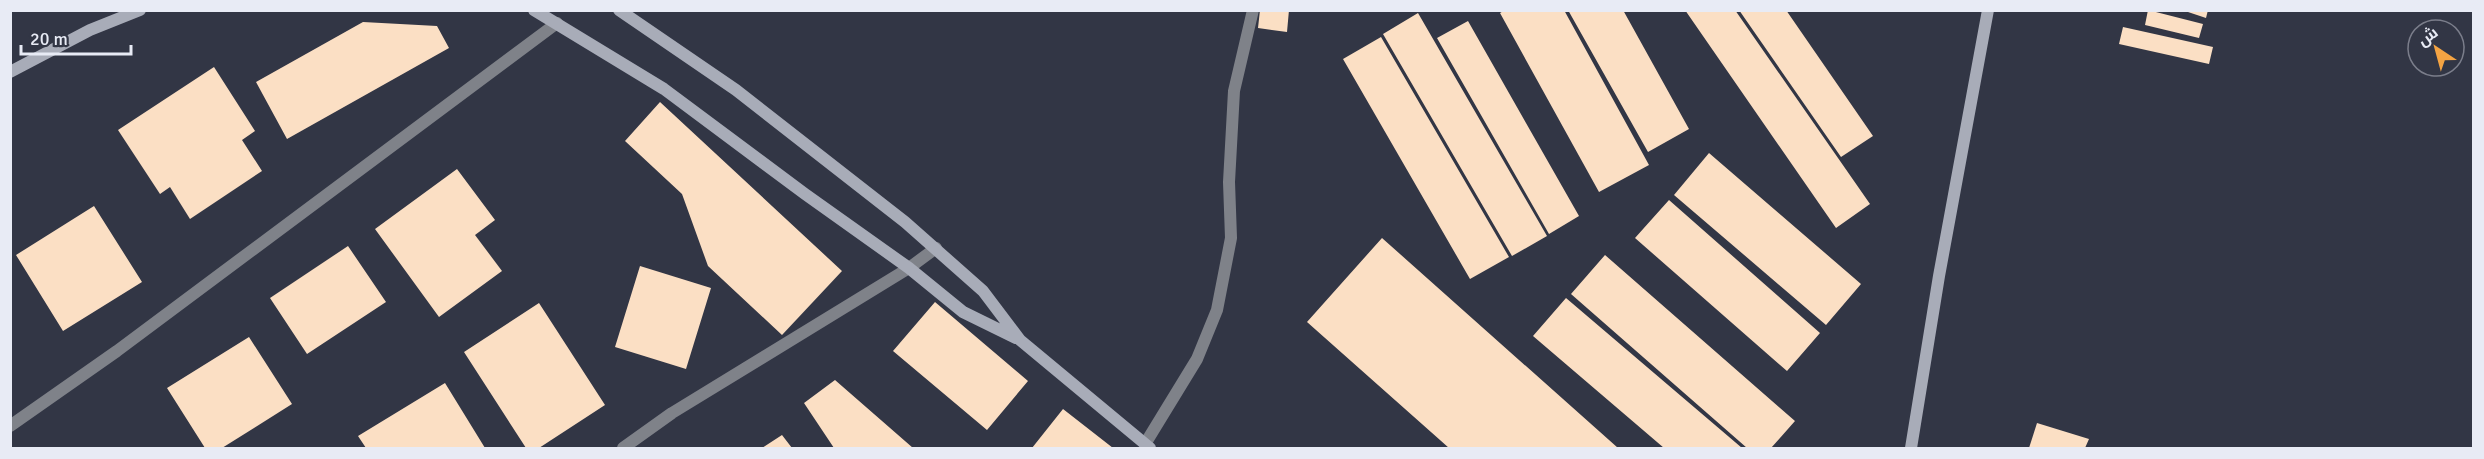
<svg xmlns="http://www.w3.org/2000/svg" width="2484" height="459" font-family="Signika,Cairo,sans-serif">
	<rect width="100%" height="100%" fill="#323645"/>
	<!-- building -->
	<path fill="#fbdfc4" d="M1260 10H1289L1287 32 1258 28Z
		M1505 10H1564L1649 165 1599 192 1500 13Z
		M1568 10H1623L1689 129 1648 152Z
		M1685 10H1735L1870 204 1836 228Z
		M1739 10H1786L1873 136 1841 157Z
		M2148 10 2203 24 2199 38 2145 25Z
		M2182 10H2208L2206 18Z
		M1418 13 1547 236 1512 256 1383 34Z
		M1468 21 1579 216 1549 234 1437 38Z
		M363 22 437 26 449 48 287 139 256 82Z
		M2123 27 2213 47 2209 64 2119 44Z
		M1381 37 1509 257 1470 279 1343 59Z
		M214 67 255 131 242 140 262 171 190 219 170 187 160 194 118 130Z
		M660 102 842 271 782 335 708 266 682 194 625 141Z
		M1709 153 1861 284 1826 325 1674 195Z
		M457 169 495 220 475 235 502 271 439 317 375 229Z
		M1669 200 1820 333 1787 371 1635 238Z
		M94 206 142 282 63 331 16 255Z
		M1382 238 1618 448H1449L1307 322Z
		M348 246 386 302 307 354 270 298Z
		M1605 255 1795 421 1771 448H1747L1571 294Z
		M640 266 711 288 686 369 615 347Z
		M1566 298 1742 448H1664L1533 336Z
		M935 302 1028 381 987 430 893 351Z
		M539 303 605 405 539 448H526L464 352Z
		M249 337 292 404 222 448H205L167 388Z
		M835 380 913 448H834L804 403Z
		M445 383 485 448H366L358 436Z
		M1063 409 1113 448H1032Z
		M2037 423 2089 439 2085 448H2029Z
		M782 435 792 448H762Z"/>
	<g fill="none" stroke-linecap="round" stroke-linejoin="round">
		<!-- lane -->
		<path stroke="#7f8289" stroke-width="12" d="M1145 444 1197 359 1217 310 1231 238 1229 182 1234 91 1253 10"/>
		<!-- street -->
		<path stroke="#7f8289" stroke-width="12" d="M10 426 117 351 557 23
			M623 448 672 413 909 268 936 248"/>
		<!-- secondary -->
		<path stroke="#a8acb8" stroke-width="12" d="M534 10 664 89 805 194 909 268 963 312 1016 338
			M619 10 736 90 905 222 983 291 1020 340 1150 448
			M10 72 90 30 140 10
			M1911 448 1939 276 1988 10"/>
	</g>
	<!-- border -->
	<rect width="2484" height="459" fill="none" stroke="#e8ebf5" stroke-width="24"/>
	<!-- north arrow -->
	<g transform="translate(2436 48) rotate(324)"><circle r="28" fill="#323645" stroke="#7b7e8b" stroke-width="1.5"/>
	<path d="M0-4.5L10 22L0 15L-10 22Z" fill="#f4a443"/>
	<text y="-9" font-size="16" font-weight="bold" text-anchor="middle" fill="#e8ebf5">ش</text>
	</g>
	<!-- scale -->
	<path d="M21 45v9h110v-9" fill="none" stroke="#e8ebf5" stroke-width="3"/>
	<text x="30" y="45" font-size="18" fill="#e8ebf5" stroke="#323645" stroke-width="4.5" paint-order="stroke">20 m</text>
</svg>
